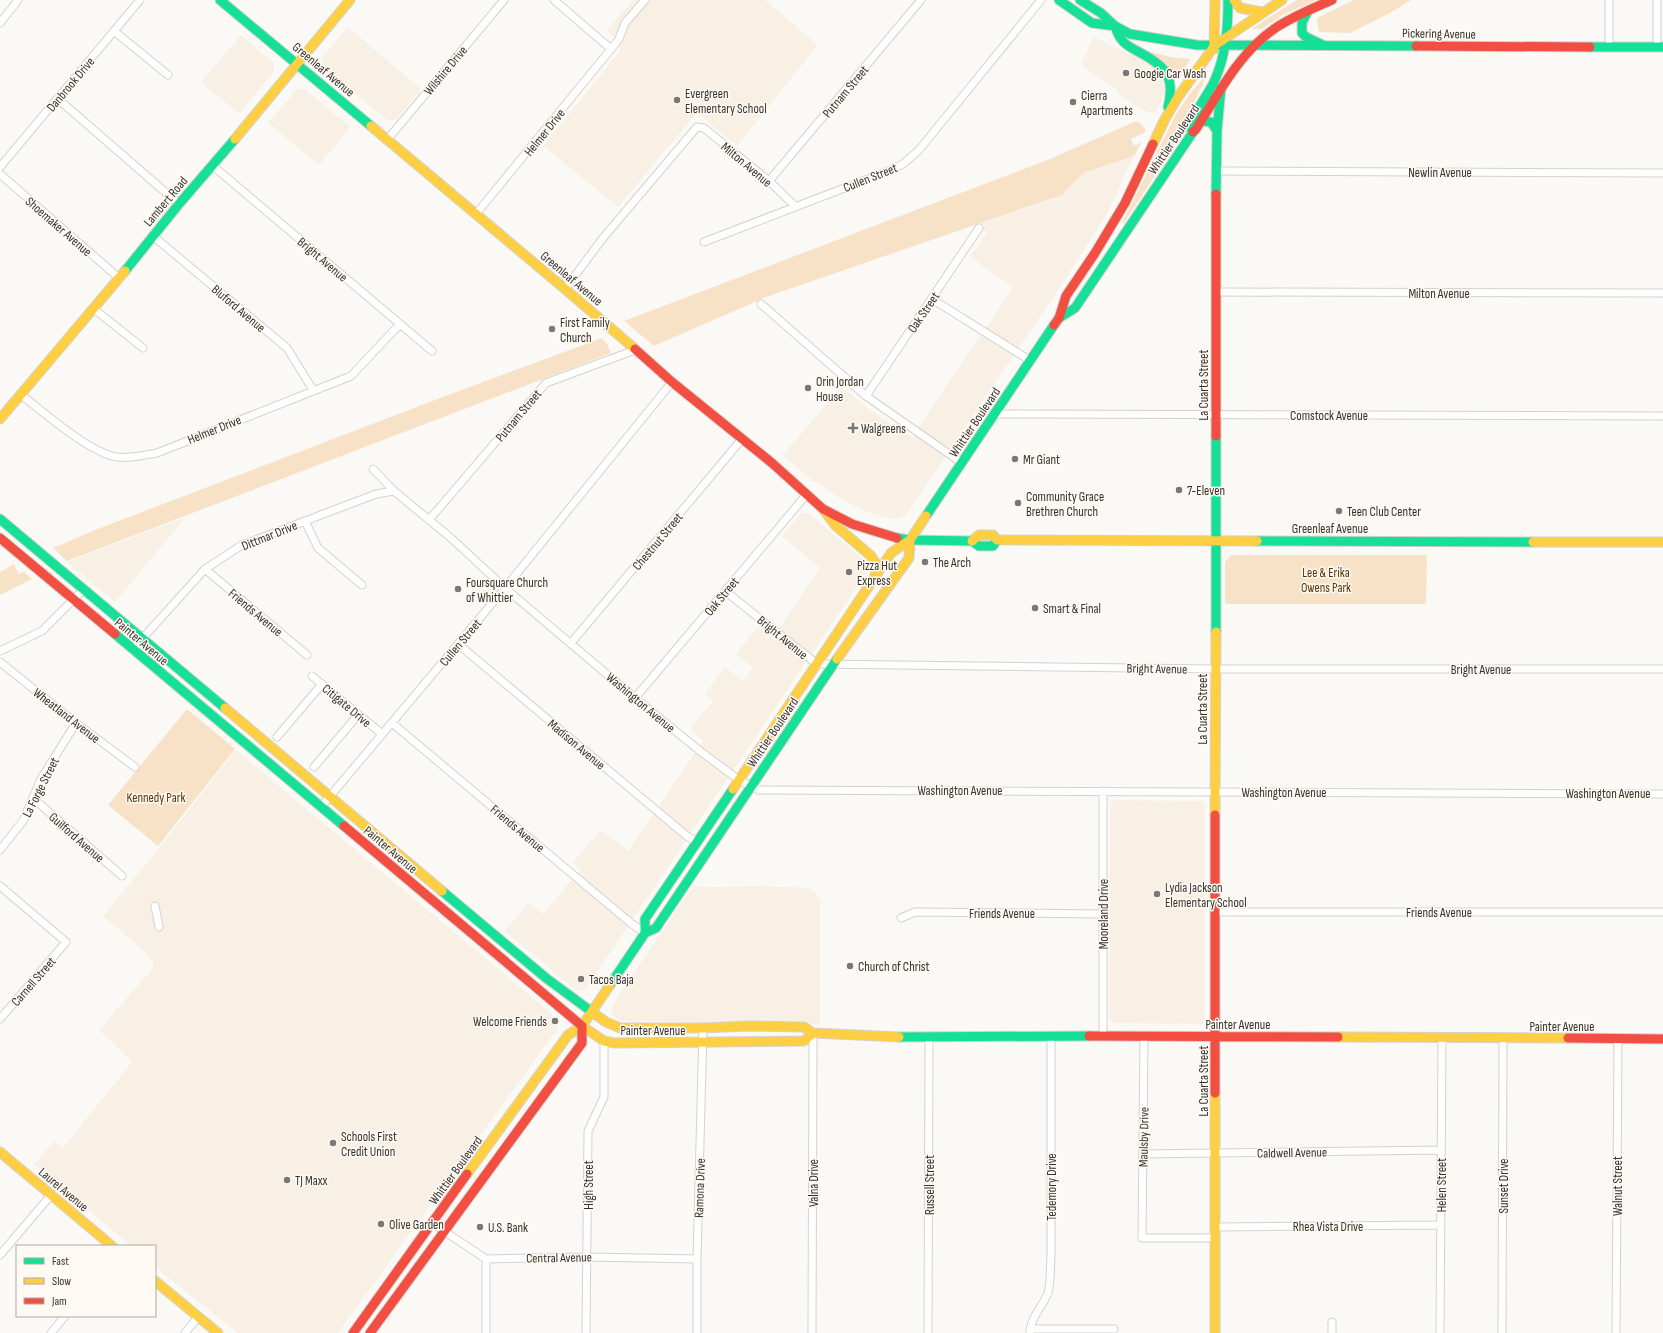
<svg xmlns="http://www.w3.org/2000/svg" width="1663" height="1333" font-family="'Sofia Sans Condensed',sans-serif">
	<rect width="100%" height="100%" fill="#fbf9f6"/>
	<!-- built -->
	<path fill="#f8f0e5" d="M633 0H765L818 45 737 146 702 117 695 115 618 207 543 146 620 51V44L607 30Z
		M348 27 421 89 396 120H387L322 67 321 59Z
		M241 35 274 63V72L239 114 201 82Z
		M1094 37 1138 58 1153 67 1161 75 1164 86V93L1157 111 1148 113 1122 97 1114 88 1090 72 1081 64Z
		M297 89H304L351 127 319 165 268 123Z
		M1134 156 1107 214 1060 287 906 515 896 519 883 517 870 513 844 501 805 475 783 455 841 387 872 411 912 437 1013 287 970 257 987 233 978 225 1062 195 1083 173Z
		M801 513H808L857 554 868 564 869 569 585 990 577 991 505 931 528 903 543 914 580 870 573 862 601 830 628 851 703 741 690 728 713 701 705 694 725 667 743 681 753 668 736 654 757 627 772 639 820 568 782 536Z
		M186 517 115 602 67 562Z
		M236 750 545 1008 557 1020 558 1028 338 1333H238L155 1267V1246H131L34 1164 54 1141 63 1148 132 1062 99 1030 153 968V961L142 949 103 916 160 847Z
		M1112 800 1202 801 1205 803V1019L1203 1024 1113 1023 1109 1019 1110 803Z
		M693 886 699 887 762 886 811 888V892H817V898H820V1025L623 1021 617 1019 612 1013V1005Z"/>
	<!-- green -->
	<path fill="#f8e2c7" d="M1297 0H1316L1283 15 1262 29H1252L1271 16Z
		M1354 0H1411L1390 13 1350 33 1319 32 1317 18Z
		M1147 51 1171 57 1190 59V60L1180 77 1175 79Z
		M1207 74 1180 134 1161 167 1123 224 1122 223 1177 112 1193 90Z
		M1134 122H1139L1146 130 1144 133 1131 139 1134 146 1142 142 1134 156 1083 173 1062 195 766 297 654 346 624 321 1050 159Z
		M602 338 607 344 611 353 67 561 53 548 95 530 448 395Z
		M1231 555H1427L1426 604H1227L1225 602V562Z
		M14 564 18 574 24 572 32 579 0 595V572Z
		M187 709 235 749 158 846 108 805Z"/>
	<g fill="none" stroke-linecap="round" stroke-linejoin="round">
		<!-- street casing -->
		<g stroke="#d4d2cf" stroke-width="9">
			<path id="street" d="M554 0 611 49
				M1609 0V47
				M1657 0V47
				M0 23 18 0
				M114 31 168 75
				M58 99 179 204
				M387 140 504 0
				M213 166 432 351
				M0 167 140 0
				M1217 171 1663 173
				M0 174 119 278
				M769 181 921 0
				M476 214 611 49 619 39 625 23 645 0
				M153 236 287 348 313 390
				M704 242 886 172 903 164 919 150 1041 0
				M565 289 603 238 697 127 704 128 769 181 795 206
				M1216 292 1663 293
				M932 299 1031 361
				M761 304 866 396 962 463
				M94 309 143 348
				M20 394C42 411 91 454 117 457 130 459 144 455 157 453L351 376 400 324
				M866 396 979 228
				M995 414 1663 416
				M373 469 394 491 451 538 505 588 635 698 700 751 739 780 759 790 1663 794
				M429 520 546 383 635 350
				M305 521 318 548 362 585
				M205 569 307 655
				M725 591 817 664 1215 669H1663
				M571 643 742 439
				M458 644 688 837 698 842
				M134 650 142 639 205 569 242 545 376 494 394 491
				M0 651 42 631 83 590
				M0 662 76 723 135 767
				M312 676 382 734
				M635 698 807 494
				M392 723 632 924 645 933
				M277 737 322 684
				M314 767 358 715
				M1103 791V1037
				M33 798 122 876
				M321 807 505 588 672 382
				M0 850 23 821 41 779 76 723
				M0 886 66 942 0 1019
				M155 906 159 927
				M1215 912H1663
				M901 918 915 912 1103 914
				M1144 1037 1142 1238H1215
				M1143 1154 1441 1150
				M432 1223 486 1259 587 1257 697 1259
				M1215 1227 1441 1225
				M0 1255 51 1195
				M1030 1329H1114
				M51 1333 65 1316
				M185 1333 198 1317
				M486 1333V1259
				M586 1333 588 1131 604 1097V1041
				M697 1333V1259L703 1028
				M812 1333 813 1033
				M928 1333 929 1037
				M1030 1333C1030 1318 1043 1306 1048 1293 1051 1283 1050 1269 1051 1258V1037
				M1332 1333V1322
				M1440 1333 1442 1038
				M1502 1333 1503 1038
				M1616 1333 1618 1039"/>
		</g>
		<!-- fast casing -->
		<g stroke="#d4d2cf" stroke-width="11">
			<path id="fast" d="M220 0 371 126
				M1059 0 1092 23 1115 26
				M1080 0 1101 13 1115 26 1130 34 1197 45 1416 46
				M1308 11 1302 22V33L1306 37 1323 45
				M1115 26C1117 31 1118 36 1122 40 1125 45 1132 48 1137 51 1164 65 1176 75 1168 107
				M1590 47H1663
				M1201 121 1211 122 1217 131
				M1191 129C1194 111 1206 98 1214 82 1226 56 1228 28 1228 0
				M1216 194 1217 131 1221 88
				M125 271 179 204 235 139
				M1059 318 1075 308 1193 132
				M926 516 1054 325
				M0 519 225 708
				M897 538 910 540 972 541 979 546H993L997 540
				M1257 541 1533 542
				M1216 632V436
				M115 634 344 826
				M442 891 546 978 592 1012
				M645 933 656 928 837 659
				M610 985 645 933V919L733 789
				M899 1037 1089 1036"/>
		</g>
		<!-- slow casing -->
		<g stroke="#d4d2cf" stroke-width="11">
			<path id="slow" d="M1234 0 1240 8 1262 12
				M1214 49 1215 0
				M371 126 565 289 635 349
				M235 139 350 0
				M1153 144 1165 119 1178 97 1215 45 1282 0
				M0 419 125 271
				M823 509 835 525 871 556 876 564 875 575
				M972 541 979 535H993L997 540 1257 541
				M1533 542H1663
				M837 659 909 558 910 540
				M225 708 442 891
				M733 789 891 553 910 540 926 516
				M1215 815 1216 632
				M592 1012 606 1022 620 1028H703L748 1026 804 1027 813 1033 899 1037
				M582 1026 604 1041 615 1043 804 1041 813 1033
				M1338 1037 1568 1038
				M0 1152 112 1246
				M467 1174 568 1035 582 1026 610 985
				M155 1281 218 1333
				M1215 1333V1093"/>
		</g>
		<!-- jam casing -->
		<g stroke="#d4d2cf" stroke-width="11">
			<path id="jam" d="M1416 46 1590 47
				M1193 132 1196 129C1219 93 1240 51 1277 27 1294 16 1313 8 1332 0
				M1054 325 1059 318 1066 296 1095 253 1125 203 1153 144
				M635 349 672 382 772 463 823 509 852 524 897 538
				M1216 436V194
				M0 538 115 634
				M344 826 582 1026
				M1089 1036 1338 1037
				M1568 1038 1663 1039
				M1215 1093V815
				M353 1333 467 1174
				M370 1333 582 1043V1026"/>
		</g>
		<!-- street -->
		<use href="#street" stroke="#fefefe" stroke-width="7"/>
		<!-- fast -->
		<use href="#fast" stroke="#16e098" stroke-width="9"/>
		<!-- slow -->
		<use href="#slow" stroke="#ffcf43" stroke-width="9"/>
		<!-- jam -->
		<use href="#jam" stroke="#f24e42" stroke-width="9"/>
	</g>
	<!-- markers -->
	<g fill="#7a7874" stroke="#fef9f3" stroke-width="1.5">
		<circle cx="1126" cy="73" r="4"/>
		<circle cx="677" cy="100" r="4"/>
		<circle cx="1073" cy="102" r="4"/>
		<circle cx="552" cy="329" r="4"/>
		<circle cx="808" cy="388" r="4"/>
		<path d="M851 422h4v4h4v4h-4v4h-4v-4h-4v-4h4z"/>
		<circle cx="1015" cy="459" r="4"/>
		<circle cx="1179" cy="490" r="4"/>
		<circle cx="1018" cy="503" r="4"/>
		<circle cx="1339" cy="511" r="4"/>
		<circle cx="925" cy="562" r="4"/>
		<circle cx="849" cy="572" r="4"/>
		<circle cx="458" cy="589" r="4"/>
		<circle cx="1035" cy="608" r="4"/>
		<circle cx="1157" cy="894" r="4"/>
		<circle cx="850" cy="966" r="4"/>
		<circle cx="581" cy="979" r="4"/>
		<circle cx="555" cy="1021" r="4"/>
		<circle cx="333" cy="1143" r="4"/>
		<circle cx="287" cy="1180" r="4"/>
		<circle cx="381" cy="1224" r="4"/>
		<circle cx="480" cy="1227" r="4"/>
	</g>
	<g text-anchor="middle" stroke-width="3" stroke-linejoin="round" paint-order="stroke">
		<!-- street labels -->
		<g font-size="13" fill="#35322e" stroke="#fef9f3">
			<text transform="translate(1439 33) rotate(1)" y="5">Pickering Avenue</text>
			<text transform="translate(324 69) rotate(40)" y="5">Greenleaf Avenue</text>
			<text transform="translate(445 70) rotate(-50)" y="5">Wilshire Drive</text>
			<text transform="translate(70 84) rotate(-50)" y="5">Danbrook Drive</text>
			<text transform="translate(845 91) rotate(-50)" y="5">Putnam Street</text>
			<text transform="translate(544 132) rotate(-51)" y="5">Helmer Drive</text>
			<text transform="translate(1173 139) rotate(-56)" y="5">Whittier Boulevard</text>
			<text transform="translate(747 164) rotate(40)" y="5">Milton Avenue</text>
			<text x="1440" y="177">Newlin Avenue</text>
			<text transform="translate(870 177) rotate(-22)" y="5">Cullen Street</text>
			<text transform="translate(165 201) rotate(-50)" y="5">Lambert Road</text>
			<text transform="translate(59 226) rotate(41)" y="5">Shoemaker Avenue</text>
			<text transform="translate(323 259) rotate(40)" y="5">Bright Avenue</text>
			<text transform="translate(572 278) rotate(40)" y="5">Greenleaf Avenue</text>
			<text x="1439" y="298">Milton Avenue</text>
			<text transform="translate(239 308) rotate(40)" y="5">Bluford Avenue</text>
			<text transform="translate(923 312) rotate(-56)" y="5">Oak Street</text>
			<text transform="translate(1203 385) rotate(-90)" y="5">La Cuarta Street</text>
			<text transform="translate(518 415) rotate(-50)" y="5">Putnam Street</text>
			<text x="1329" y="420">Comstock Avenue</text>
			<text transform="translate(974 422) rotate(-56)" y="5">Whittier Boulevard</text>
			<text transform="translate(214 429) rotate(-22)" y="5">Helmer Drive</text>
			<text x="1330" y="533">Greenleaf Avenue</text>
			<text transform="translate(269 535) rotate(-22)" y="5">Dittmar Drive</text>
			<text transform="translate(657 541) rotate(-50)" y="5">Chestnut Street</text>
			<text transform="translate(721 596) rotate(-50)" y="5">Oak Street</text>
			<text transform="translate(256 612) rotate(40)" y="5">Friends Avenue</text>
			<text transform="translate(783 637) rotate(39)" y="5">Bright Avenue</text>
			<text transform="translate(142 641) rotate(40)" y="5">Painter Avenue</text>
			<text transform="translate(460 642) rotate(-50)" y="5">Cullen Street</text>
			<text transform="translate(1157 668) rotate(1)" y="5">Bright Avenue</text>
			<text x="1481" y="674">Bright Avenue</text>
			<text transform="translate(641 702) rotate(40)" y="5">Washington Avenue</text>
			<text transform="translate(347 705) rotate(40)" y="5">Citigate Drive</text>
			<text transform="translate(1202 709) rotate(-90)" y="5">La Cuarta Street</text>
			<text transform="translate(67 715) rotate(38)" y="5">Wheatland Avenue</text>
			<text transform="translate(772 732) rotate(-56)" y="5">Whittier Boulevard</text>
			<text transform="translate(577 744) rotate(40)" y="5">Madison Avenue</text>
			<text transform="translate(40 787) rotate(-63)" y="5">La Forge Street</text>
			<text x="960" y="795">Washington Avenue</text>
			<text x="1284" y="797">Washington Avenue</text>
			<text x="1608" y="798">Washington Avenue</text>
			<text transform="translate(518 828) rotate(40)" y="5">Friends Avenue</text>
			<text transform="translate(77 837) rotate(41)" y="5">Guilford Avenue</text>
			<text transform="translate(391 849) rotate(40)" y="5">Painter Avenue</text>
			<text x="1439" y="917">Friends Avenue</text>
			<text x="1002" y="918">Friends Avenue</text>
			<text transform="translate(1103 914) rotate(-90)" y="5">Mooreland Drive</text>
			<text transform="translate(33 981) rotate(-49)" y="5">Carnell Street</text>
			<text x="1238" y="1029">Painter Avenue</text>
			<text x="1562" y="1031">Painter Avenue</text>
			<text x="653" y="1035">Painter Avenue</text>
			<text transform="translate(1203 1081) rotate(-90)" y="5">La Cuarta Street</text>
			<text transform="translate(1143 1137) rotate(-89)" y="5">Maulsby Drive</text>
			<text transform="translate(1292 1152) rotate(-1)" y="5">Caldwell Avenue</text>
			<text transform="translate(455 1170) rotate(-54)" y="5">Whittier Boulevard</text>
			<text transform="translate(813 1183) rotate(-90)" y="5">Valna Drive</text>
			<text transform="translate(588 1185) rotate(-90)" y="5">High Street</text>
			<text transform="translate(929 1185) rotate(-90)" y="5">Russell Street</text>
			<text transform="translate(1441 1185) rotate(-90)" y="5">Helen Street</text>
			<text transform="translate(1503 1186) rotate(-90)" y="5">Sunset Drive</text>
			<text transform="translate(1617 1186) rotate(-90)" y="5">Walnut Street</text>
			<text transform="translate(1051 1187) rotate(-90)" y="5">Tedemory Drive</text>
			<text transform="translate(699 1188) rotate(-88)" y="5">Ramona Drive</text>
			<text transform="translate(64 1189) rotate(40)" y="5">Laurel Avenue</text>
			<text x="1328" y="1231">Rhea Vista Drive</text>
			<text transform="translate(559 1257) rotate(-1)" y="5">Central Avenue</text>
		</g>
		<!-- poi labels -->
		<g font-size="13" fill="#35322e" stroke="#fef9f3" text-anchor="start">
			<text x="1134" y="78">Googie Car Wash</text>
			<text x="685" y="98">Evergreen<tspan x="685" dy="15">Elementary School</tspan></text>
			<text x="1081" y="100">Cierra<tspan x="1081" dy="15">Apartments</tspan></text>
			<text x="560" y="327">First Family<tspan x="560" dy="15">Church</tspan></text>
			<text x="816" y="386">Orin Jordan<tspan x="816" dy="15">House</tspan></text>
			<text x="861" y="433">Walgreens</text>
			<text x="1023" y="464">Mr Giant</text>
			<text x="1187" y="495">7-Eleven</text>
			<text x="1026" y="501">Community Grace<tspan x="1026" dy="15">Brethren Church</tspan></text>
			<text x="1347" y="516">Teen Club Center</text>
			<text x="933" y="567">The Arch</text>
			<text x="857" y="570">Pizza Hut<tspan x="857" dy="15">Express</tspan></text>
			<text x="466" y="587">Foursquare Church<tspan x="466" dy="15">of Whittier</tspan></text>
			<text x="1043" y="613">Smart &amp; Final</text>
			<text x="1165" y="892">Lydia Jackson<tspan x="1165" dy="15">Elementary School</tspan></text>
			<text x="858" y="971">Church of Christ</text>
			<text x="589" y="984">Tacos Baja</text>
			<text x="547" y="1026" text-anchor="end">Welcome Friends</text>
			<text x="341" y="1141">Schools First<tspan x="341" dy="15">Credit Union</tspan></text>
			<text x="295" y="1185">TJ Maxx</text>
			<text x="389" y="1229">Olive Garden</text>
			<text x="488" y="1232">U.S. Bank</text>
		</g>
		<!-- park labels -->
		<g font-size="13" fill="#543502" stroke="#fef9f3">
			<text x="1326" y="577">Lee &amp; Erika<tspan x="1326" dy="15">Owens Park</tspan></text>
			<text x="156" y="802">Kennedy Park</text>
		</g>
	</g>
	<!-- legend -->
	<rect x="16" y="1245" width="140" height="72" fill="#fef9f3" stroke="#aea9a4"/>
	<rect x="24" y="1258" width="20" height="6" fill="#16e098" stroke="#aea9a4"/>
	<text x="52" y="1265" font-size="12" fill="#35322e">Fast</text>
	<rect x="24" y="1278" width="20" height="6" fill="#ffcf43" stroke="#aea9a4"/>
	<text x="52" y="1285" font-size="12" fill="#35322e">Slow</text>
	<rect x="24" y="1298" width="20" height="6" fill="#f24e42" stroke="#aea9a4"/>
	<text x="52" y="1305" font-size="12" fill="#35322e">Jam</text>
</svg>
